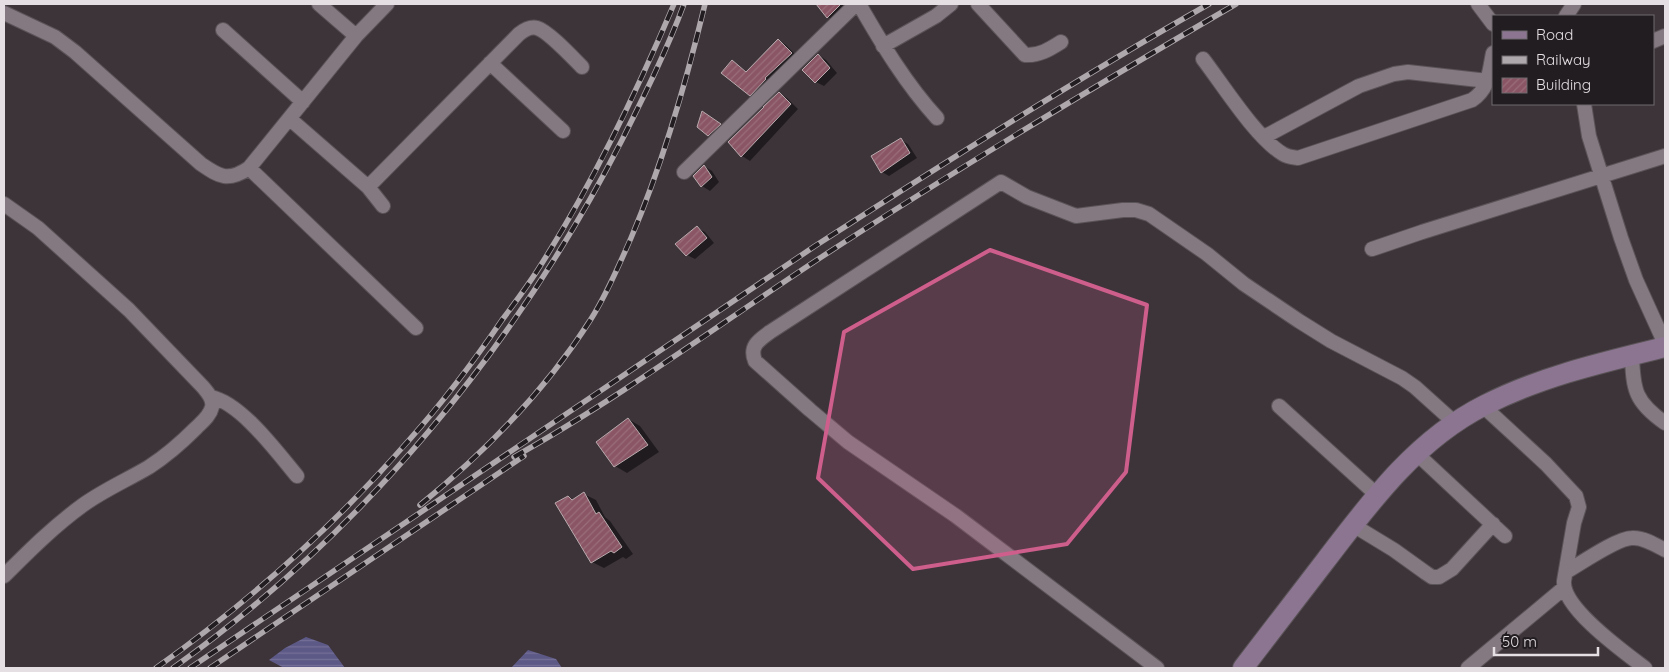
<svg xmlns="http://www.w3.org/2000/svg" width="1669" height="672" font-family="Quicksand,sans-serif">
	<defs>
		<pattern id="water-rules" width="6" height="5" patternUnits="userSpaceOnUse" patternTransform="scale(1.25)"><rect width="6" height="5" fill="#5d5987"/><path d="M0 2.5h6" fill="none" stroke="#747098"/></pattern>
		<pattern id="building-hatch" width="6" height="6" patternUnits="userSpaceOnUse" patternTransform="scale(1.25)"><rect width="6" height="6" fill="#8a5564"/><path d="M-1 1l2-2M0 6l6-6M5 7l2-2" fill="none" stroke="#9a6d7a"/></pattern>
	</defs>
	<rect width="100%" height="100%" fill="#3d343a"/>
	<!-- water -->
	<path fill="url(#water-rules)" d="M306 637 328 645 345 668H284L269 660 285 648Z
		M528 650 556 659 562 668H511Z"/>
	<!-- shadow -->
	<path fill="#0007" d="M823 4H853L835 21 828 17 820 7Z
		M778 40 786 45 799 58 758 99 750 95 732 62 747 72Z
		M819 55 826 60 837 73 824 86 816 82Z
		M779 93 787 98 798 109 750 161 742 156 729 142Z
		M709 117 725 129 717 139 709 135Z
		M901 140 908 144 917 158 889 176 882 172Z
		M704 166 712 171 719 182 710 191 702 186 694 176Z
		M697 228 705 232 714 243 695 259 687 255Z
		M628 419 640 426 659 452 627 473 615 466Z
		M584 494 596 500 605 517 610 521 633 554 626 559 623 557 604 568 592 562 568 497 574 500Z"/>
	<!-- building -->
	<path fill="url(#building-hatch)" stroke="#b8aaad" d="M816 4H841L827 18Z
		M778 39 792 53 765 78 766 79 750 96 721 73 732 60 746 72Z
		M818 54 830 68 815 83 802 70Z
		M779 92 791 104 741 157 728 142 764 107H763Z
		M702 111 721 124 708 136 697 127Z
		M901 138 910 153 881 173 871 156Z
		M704 165 712 177 701 187 693 176Z
		M697 226 707 238 686 256 675 244Z
		M628 418 648 445 614 467 596 442Z
		M584 492 596 514 599 512 622 547 614 553 611 551 591 563 555 503 568 496 572 500Z"/>
	<g fill="none" stroke-linecap="round" stroke-linejoin="round">
		<!-- street casing -->
		<g stroke="#5a5357" stroke-width="16">
			<path id="street" d="M319 4 356 36
				M859 4C882 44 906 84 937 118
				M978 4 1025 55C1039 56 1050 49 1061 42
				M1478 4 1493 24
				M4 13 55 37 75 52 201 164C220 177 228 182 249 168L356 36 387 4
				M1566 16 1574 4
				M223 30 303 102
				M1653 41 1665 36
				M883 46 936 16 951 4
				M1203 59C1223 85 1256 138 1283 154 1288 157 1292 157 1298 158L1472 100C1489 89 1489 72 1493 53
				M490 63 563 131
				M1584 104 1589 136 1621 238 1636 280 1665 344
				M290 119 368 187 383 206
				M1264 137 1359 86 1394 74 1408 72 1488 81
				M249 168 416 328
				M684 172 856 4
				M368 187 519 34C524 30 530 26 537 28 548 31 573 58 582 67
				M4 204 38 228 129 310 203 387C207 392 214 399 212 407 210 416 202 422 196 428 182 442 166 456 149 467 127 480 104 490 83 505 54 526 29 551 4 576
				M1372 249 1422 232 1665 156
				M1632 355C1633 390 1635 402 1665 423
				M211 397C241 403 277 452 297 476
				M1279 406 1377 495
				M1483 406 1546 464 1576 496 1579 507 1574 523 1564 581C1562 608 1624 652 1645 668
				M1416 453 1505 536
				M1353 525 1394 550 1426 573 1432 577H1439L1452 569 1493 524
				M1566 572C1580 564 1617 538 1632 538 1643 537 1656 545 1665 550
				M1157 668 956 516 848 442 810 410 755 361C749 346 759 340 770 332L1001 182 1027 197 1076 216 1123 210H1136L1149 214 1207 254 1244 284 1299 321 1331 341 1402 378 1415 387 1455 423
				M1468 668 1564 588"/>
		</g>
		<!-- secondary casing -->
		<g stroke="#5a5357" stroke-width="22">
			<path id="secondary" d="M1243 668C1271 632 1298 596 1326 560 1371 501 1417 439 1485 405 1542 376 1604 362 1665 347"/>
		</g>
		<!-- street -->
		<use href="#street" stroke="#847981" stroke-width="14"/>
		<!-- secondary -->
		<use href="#secondary" stroke="#8b7591" stroke-width="20"/>
		<!-- rail casing -->
		<g stroke="#aea7ac" stroke-width="5.5">
			<path id="rail" d="M514 457C621 397 721 323 823 256 958 168 1097 85 1236 4
				M420 505C485 452 546 390 591 319 607 294 619 265 631 238 663 163 686 83 705 4
				M156 668C249 602 335 525 410 439 443 402 474 361 502 320 514 304 526 288 537 271 591 187 635 96 674 4
				M173 668C363 533 516 347 622 140 644 96 667 50 684 4
				M190 668 815 246C944 163 1075 80 1209 4
				M210 668 524 456"/>
		</g>
		<!-- rail -->
		<use href="#rail" stroke="#211d20" stroke-width="4" stroke-dasharray="11" stroke-linecap="butt"/>
	</g>
	<!-- marked area -->
	<path fill="#ce5e8b" fill-opacity="0.2" stroke="#ce5e8b" stroke-width="4" stroke-linejoin="round" d="M990 250 1147 305 1126 472 1067 544 913 569 818 478 844 332Z"/>
	<!-- border -->
	<rect width="1669" height="672" fill="none" stroke="#e5dfe3" stroke-width="10"/>
	<!-- legend -->
	<rect x="1492" y="15" width="162" height="90" fill="#211d20" stroke="#6f6b6e"/>
	<rect x="1502" y="31" width="25" height="8" fill="#8b7591" stroke="#6f6b6e"/>
	<text x="1536" y="40" font-size="15" fill="#e5dfe3">Road</text>
	<rect x="1502" y="56" width="25" height="8" fill="#aea7ac" stroke="#6f6b6e"/>
	<text x="1536" y="65" font-size="15" fill="#e5dfe3">Railway</text>
	<rect x="1502" y="78" width="25" height="15" fill="url(#building-hatch)" stroke="#6f6b6e"/>
	<text x="1536" y="90" font-size="15" fill="#e5dfe3">Building</text>
	<!-- scale -->
	<path d="M1494 647v8h104v-8" fill="none" stroke="#e5dfe3" stroke-width="2.5"/>
	<text x="1502" y="647" font-size="15" fill="#e5dfe3" stroke="#211d20" stroke-width="4" paint-order="stroke">50 m</text>
</svg>
